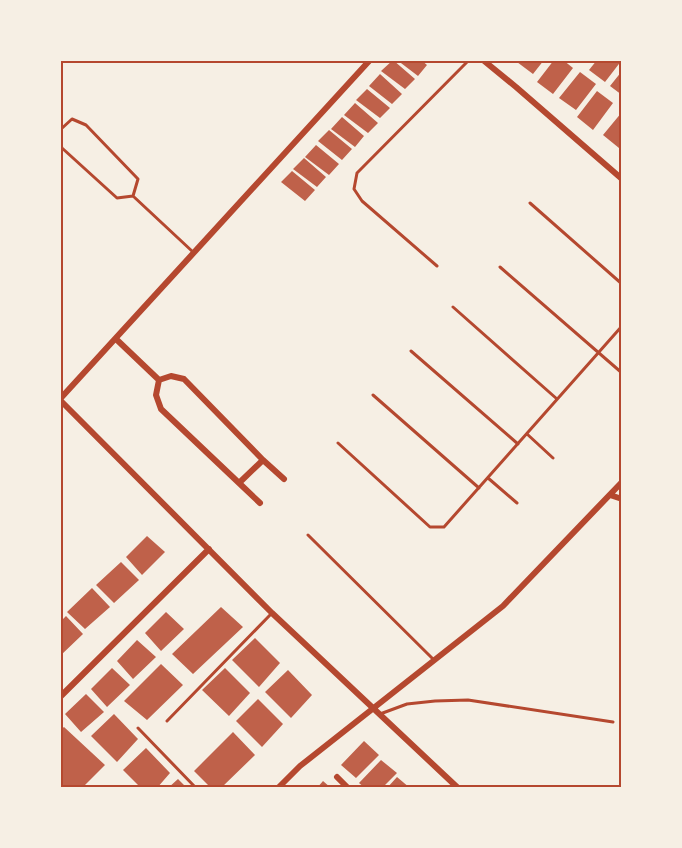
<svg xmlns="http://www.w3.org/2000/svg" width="682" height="848" font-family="'Work Sans',sans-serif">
	<rect width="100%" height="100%" fill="#f6efe4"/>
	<!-- building -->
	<path fill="#bf614a" d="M393 60 415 79 405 89 381 71Z
		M397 60H421L427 65 418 76Z
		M518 60H544L533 74 517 62Z
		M554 60H563L573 68 553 94 537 82Z
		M597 60H622L605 82 589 70Z
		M622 71V95L610 86Z
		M580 72 596 84 576 110 559 98Z
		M380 74 402 94 392 104 369 86Z
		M367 89 390 108 380 118 356 100Z
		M597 91 613 103 593 130 577 117Z
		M355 103 378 123 368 133 344 115Z
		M622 112V144L619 148 603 135Z
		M342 117 364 136 355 147 331 129Z
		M329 130 352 149 342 160 318 141Z
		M316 145 339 164 329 175 305 157Z
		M304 158 326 177 317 187 293 169Z
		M292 171 315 190 305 201 281 182Z
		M147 536 165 552 142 575 126 557Z
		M121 562 139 580 114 603 96 585Z
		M92 588 110 607 85 629 67 612Z
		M221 607 243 627 193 674 172 654Z
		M166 612 184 629 161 651 145 633Z
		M66 616 83 634 60 656V622Z
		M255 638 280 663 259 687 232 660Z
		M137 640 156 657 133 679 117 661Z
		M161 664 183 685 147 720 124 701Z
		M112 668 130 685 107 707 91 689Z
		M225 668 250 693 229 716 202 690Z
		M288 670 312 695 291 718 265 692Z
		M86 694 104 712 81 732 65 714Z
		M258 699 283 724 262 747 236 721Z
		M114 714 138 739 117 762 91 736Z
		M64 727 105 765 82 788H64L60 784V730Z
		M233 732 255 755 221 788H211L194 771Z
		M364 741 379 755 356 778 341 765Z
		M146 748 170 773 157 788H141L123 770Z
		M381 760 397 773 382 788H365L359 783Z
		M397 777 410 788H387Z
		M178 779 187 788H168Z
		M323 781 331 788H317Z"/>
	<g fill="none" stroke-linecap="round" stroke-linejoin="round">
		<!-- service -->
		<path stroke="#b5482f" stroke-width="3" d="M60 130 72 119 86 125 138 179 133 196
			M60 143 62 148 117 198 133 196 193 252
			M530 203 622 284
			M437 266 362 201 354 189 357 173 469 60
			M500 267 622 373
			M453 307 557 399
			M411 351 518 444
			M373 395 479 488
			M527 434 553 458
			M338 443 430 527H444L622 326
			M488 478 517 503
			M308 535 434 660
			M380 714 407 704 435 701 468 700 613 722
			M167 721 272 613
			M138 728 196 788"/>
		<!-- minor -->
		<path stroke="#b5482f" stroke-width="6" d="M483 60 516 87 622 179
			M116 339 159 380 156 395 161 409 239 483 263 460 184 379 171 376 159 380
			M60 399 370 60
			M60 400 272 613 458 788
			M263 460 284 479
			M239 483 260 503
			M610 495 622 499
			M60 697 209 549
			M337 777 348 788
			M278 788 300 766 503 606 622 482"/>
	</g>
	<!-- border -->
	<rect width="682" height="848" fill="none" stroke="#f6efe4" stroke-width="123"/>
	<rect x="62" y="62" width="558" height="724" fill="none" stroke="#b5482f" stroke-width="2"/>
</svg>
